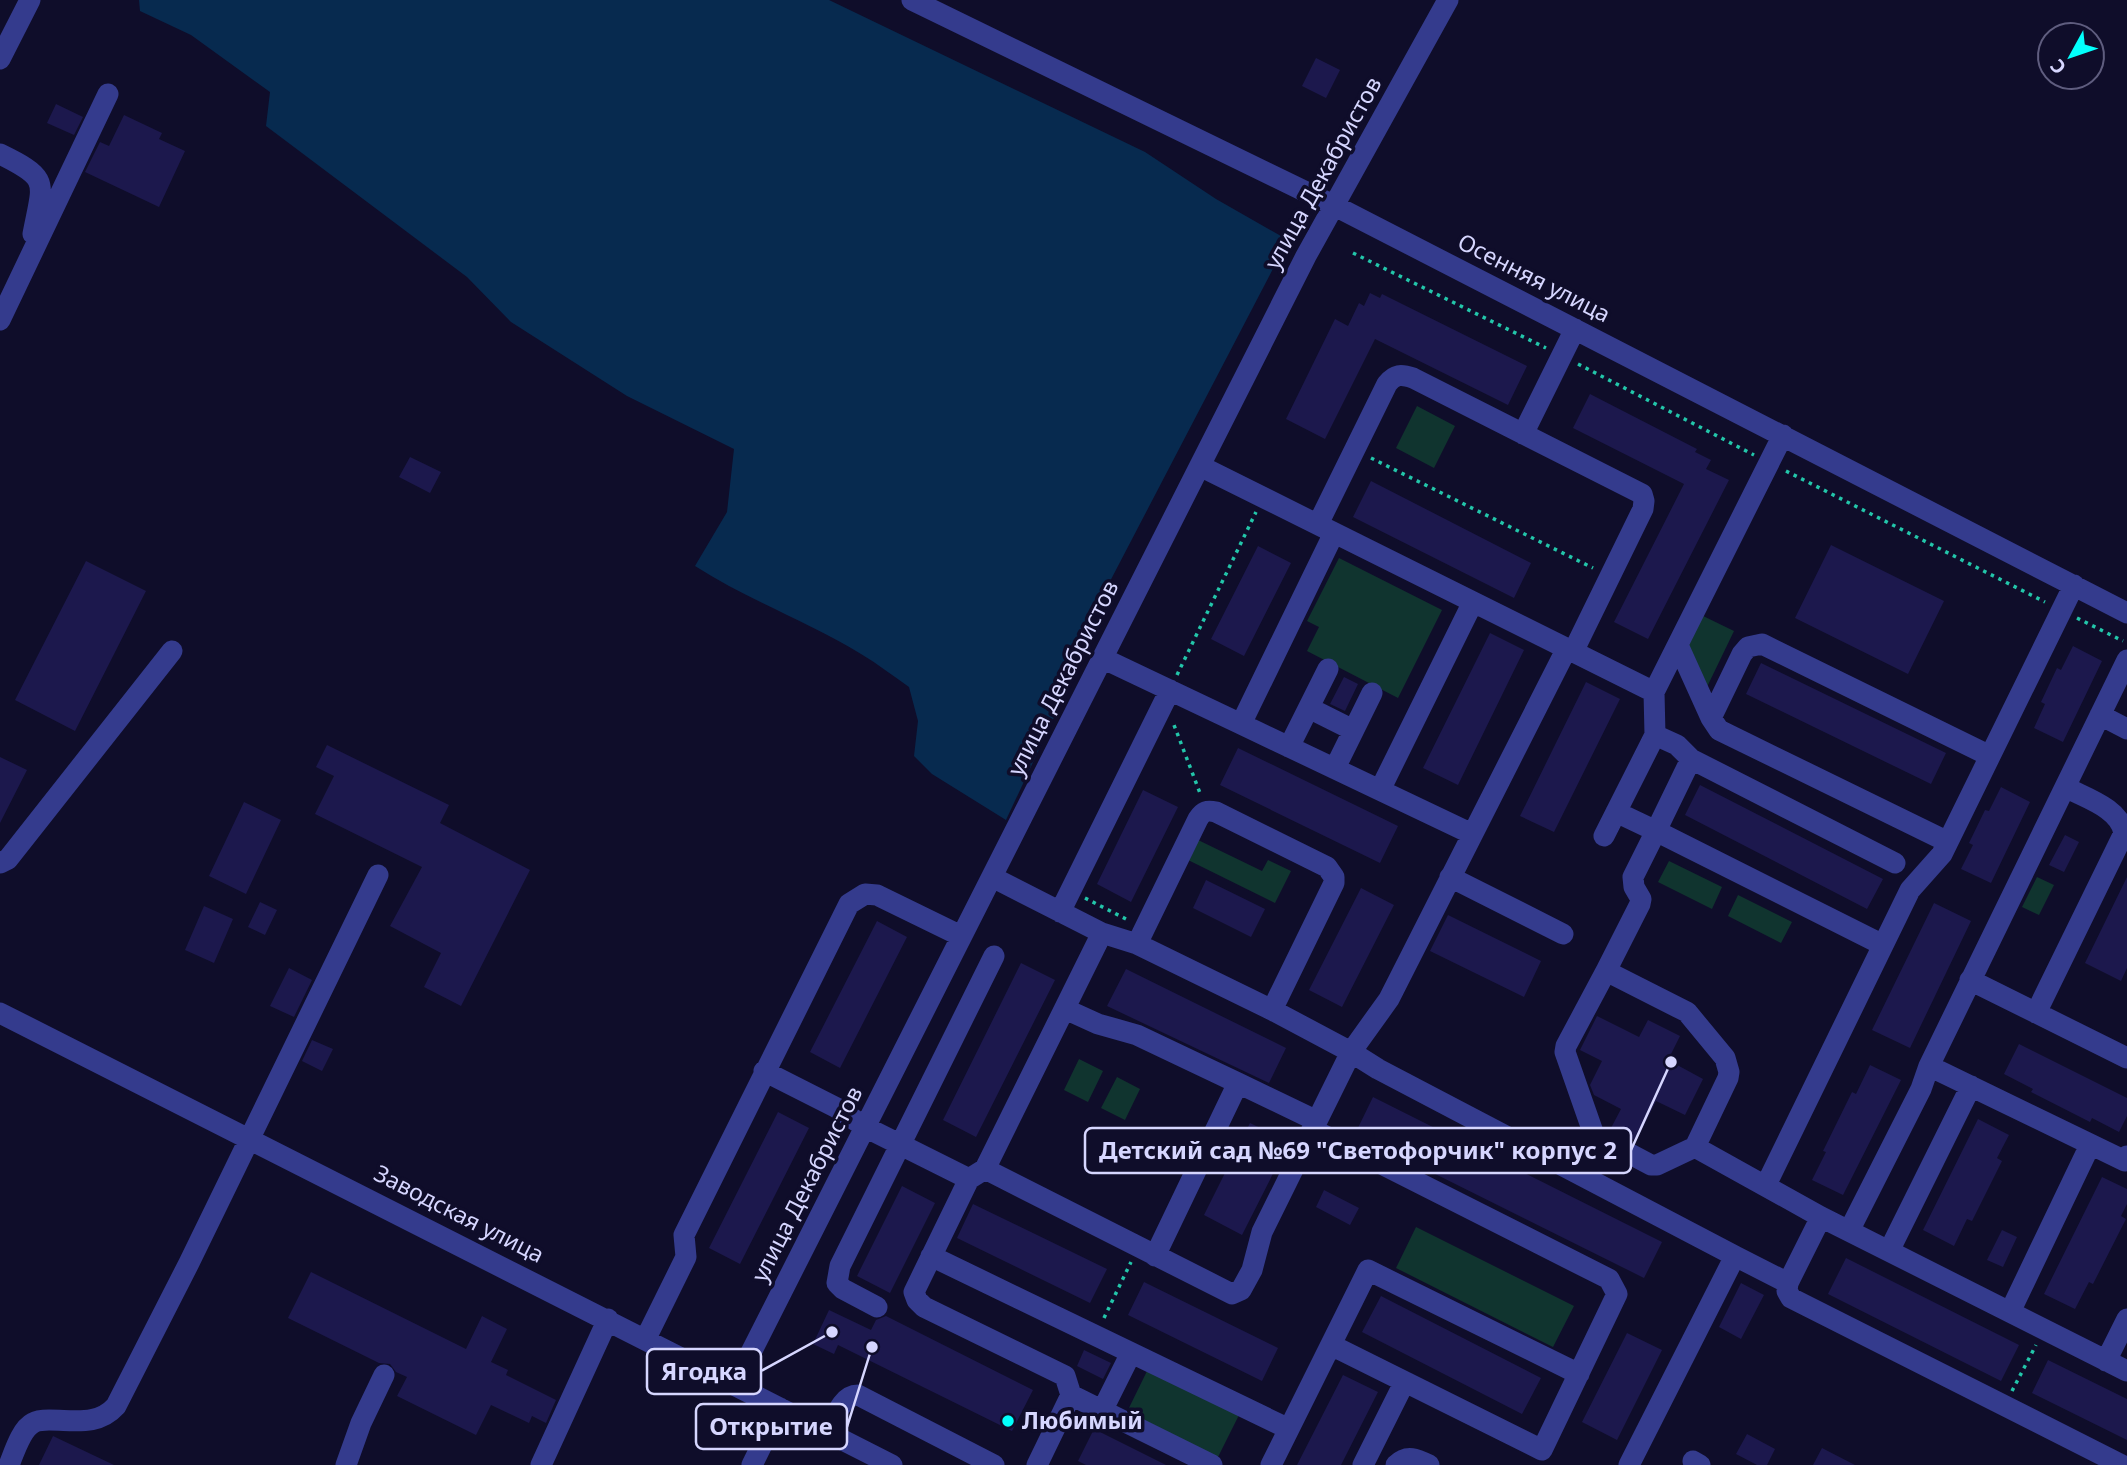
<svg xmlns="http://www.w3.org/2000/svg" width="2127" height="1465" font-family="'Noto Sans',sans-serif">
	<rect width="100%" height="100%" fill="#0f0d2a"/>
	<!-- green -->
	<path fill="#10342f" d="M1417 406 1455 426 1434 468 1396 448Z
		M1339 558 1442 610 1398 698 1307 651 1319 627 1307 621Z
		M1699 614 1734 631 1706 689 1685 645Z
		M1196 839 1262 871 1268 860 1291 871 1275 903 1186 859Z
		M1669 861 1722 887 1712 909 1658 882Z
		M2037 877 2054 885 2039 915 2022 907Z
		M1738 895 1792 922 1781 943 1728 916Z
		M1079 1059 1103 1071 1088 1102 1064 1090Z
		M1117 1077 1140 1089 1125 1120 1101 1108Z
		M1416 1227 1574 1306 1553 1347 1396 1268Z
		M1149 1367 1240 1413 1216 1461 1125 1416Z"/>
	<!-- water -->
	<path fill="#072a4f" d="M139 0H829L1145 152 1216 199 1288 240 1094 612 1057 711 1006 820 932 774 914 756 918 721 909 687C893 676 878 664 861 654 807 621 748 600 695 566L727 512 734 449 627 396 511 322 467 277 266 126 270 92 191 35 140 11Z"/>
	<!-- building -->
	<path fill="#1c184d" d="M1316 58 1340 70 1326 98 1302 86Z
		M56 104 83 117 74 135 47 123Z
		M124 115 162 133 159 139 185 151 159 207 85 172 100 142 109 146Z
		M1370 293 1380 298 1382 294 1527 366 1508 405 1375 339 1325 439 1286 419 1335 319 1348 326 1359 303 1364 306Z
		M1590 394 1697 449 1695 452 1711 460 1706 469 1729 480 1648 639 1614 622 1684 484 1573 428Z
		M410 457 441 472 430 493 399 477Z
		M1371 481 1531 563 1514 598 1353 517Z
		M1831 545 1944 601 1908 674 1795 618Z
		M1258 546 1291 563 1244 656 1211 639Z
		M86 561 146 591 75 731 15 700Z
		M1490 633 1524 650 1458 785 1423 768Z
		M2073 646 2102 661 2063 742 2034 728 2045 704 2041 702 2057 668 2061 670Z
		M1761 663 1946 753 1931 784 1746 694Z
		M1344 677 1358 684 1345 711 1330 704Z
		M1586 682 1620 699 1554 832 1520 816Z
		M327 745 449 805 440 823 530 870 461 1006 424 987 441 953 390 926 422 867 315 814 334 776 316 767Z
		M1238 748 1398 826 1380 863 1220 785Z
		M0 757 27 770 0 823Z
		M1700 785 1883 879 1867 909 1685 815Z
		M2001 787 2030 802 1991 883 1961 869 1973 845 1969 843 1985 810 1989 811Z
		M1143 790 1178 807 1131 902 1097 884Z
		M244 802 281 820 246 894 209 876Z
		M2065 835 2079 842 2064 872 2049 865Z
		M2127 877V968L2121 981 2085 963Z
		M1206 880 1265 909 1251 937 1193 908Z
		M1361 888 1394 905 1342 1007 1309 990Z
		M260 902 277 910 265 935 248 927Z
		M1934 903 1971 921 1910 1048 1872 1030Z
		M204 906 233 919 214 963 185 950Z
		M1448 915 1541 961 1524 997 1430 951Z
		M877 921 907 937 840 1068 810 1052Z
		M1021 963 1055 980 976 1137 943 1120Z
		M289 968 312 980 294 1017 270 1006Z
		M1126 969 1286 1048 1269 1083 1107 1006Z
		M1597 1016 1639 1037 1648 1020 1680 1036 1668 1060 1703 1079 1685 1115 1656 1101 1636 1141 1611 1128 1621 1109 1594 1095 1590 1085 1602 1061 1580 1050Z
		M312 1040 333 1049 322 1071 302 1061Z
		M2019 1044 2127 1098V1116L2119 1132 2092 1118 2090 1122 2031 1092 2033 1089 2004 1074Z
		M1870 1065 1901 1080 1843 1195 1812 1180 1826 1152 1823 1151 1852 1092 1856 1094Z
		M1373 1097 1662 1242 1644 1278 1355 1134Z
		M778 1112 809 1128 740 1264 709 1248Z
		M1978 1119 2009 1135 1997 1158 2002 1161 1972 1221 1967 1219 1954 1246 1923 1230Z
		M1250 1123 1289 1142 1242 1235 1204 1215Z
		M2102 1177 2127 1189V1204L2121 1216 2126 1219 2093 1284 2089 1282 2075 1309 2044 1294Z
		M902 1186 935 1203 890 1293 857 1276Z
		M1324 1190 1359 1208 1350 1225 1316 1207Z
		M973 1204 1107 1269 1090 1303 957 1238Z
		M2002 1230 2017 1237 2003 1267 1987 1260Z
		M1846 1258 2019 1345 2001 1381 1828 1294Z
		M311 1272 466 1349 482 1316 507 1329 491 1362 508 1370 506 1375 556 1400 546 1423 532 1416 529 1423 491 1405 476 1435 397 1396 407 1377 396 1372 390 1364 379 1363 288 1318Z
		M1144 1282 1278 1348 1262 1381 1128 1315Z
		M1741 1283 1764 1295 1741 1339 1719 1327Z
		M1381 1296 1541 1378 1522 1414 1362 1332Z
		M829 1310 871 1330 876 1320 886 1316 1033 1390 1012 1431 838 1345 834 1354 813 1344Z
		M1627 1333 1662 1350 1617 1440 1582 1422Z
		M1084 1350 1111 1363 1103 1379 1077 1366Z
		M2048 1360 2127 1399V1440L2032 1393Z
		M1343 1375 1378 1392 1341 1465H1297Z
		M1094 1429 1166 1465H1086L1078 1461Z
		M1747 1434 1775 1449 1767 1465H1757L1736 1454Z
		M53 1436 114 1465H39Z
		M1822 1448 1855 1465H1813Z"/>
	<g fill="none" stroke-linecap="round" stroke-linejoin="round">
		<!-- path -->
		<path stroke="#23c6aa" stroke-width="3.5" stroke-dasharray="3.5 5" stroke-linecap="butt" d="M1353 253 1546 348
			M1578 364 1754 455
			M1371 458 1593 568
			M1786 471 2045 602
			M2077 618 2123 641
			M1177 675 1256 512
			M1174 725 1200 793
			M1085 898 1128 920
			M1104 1318 1131 1262
			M2012 1391 2036 1345"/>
		<!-- minor -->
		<path stroke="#343b8d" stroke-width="21" d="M912 0 1335 206 2127 613
			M0 59 30 0
			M0 154C51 179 43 181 33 234
			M0 320 108 94
			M1523 434 1575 329
			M1783 435 1654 692 1655 735 1677 745 1691 759 1895 863
			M1200 466 1654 692
			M1318 524 1387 384C1395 374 1401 374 1413 378L1642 494 1644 501 1643 509 1573 652
			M1334 533 1241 724 1472 834
			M1678 645 1711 718 1719 730 1948 842
			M1102 658 1241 724
			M1309 708 1353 730
			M2100 715 2127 729
			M1711 718 1742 654 1748 647 1762 644 1990 756
			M1289 747 1328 669
			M1691 759 1656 831 1883 945
			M1335 768 1372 693
			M1380 790 1473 602
			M1616 812 1656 831 1633 877 1634 887 1641 899 1640 904 1606 971 1687 1012 1725 1058 1729 1072 1728 1078 1695 1147 1821 1217 2127 1371
			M1604 836 1655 735
			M0 863 8 859 172 651
			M992 877 1102 933 1137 944 1272 1010 1351 1052 1378 1069 1735 1256
			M1450 877 1563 934
			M1060 912 1170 690
			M1137 944 1198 819C1203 811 1207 810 1216 812L1327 867 1334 877V883L1272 1010
			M1606 971 1566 1046 1565 1052 1593 1132 1598 1137 1651 1165H1657L1695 1147
			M1970 980 2127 1058
			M1065 1009 1098 1024 1137 1035 1238 1083 1155 1256
			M0 1013 892 1465
			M2036 1013 2124 833C2120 808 2085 798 2065 787
			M1929 1066 2125 1161 2127 1156
			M764 1071 837 1108 865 1127 969 1179 985 1169 1232 1294 1241 1290 1252 1270 1262 1232 1351 1052 1389 999 1567 648
			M1238 1083 1317 1121
			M1312 1129 1609 1279 1617 1294 1542 1450 1331 1345
			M985 1169 1102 933
			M969 1179 914 1292 917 1300 924 1307 1065 1376 1071 1395 1037 1465
			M1766 1185 1910 890 1942 854 2074 585
			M1821 1217 1788 1283 1787 1291 1791 1298 2122 1465
			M1849 1231 1921 1089 1929 1066 2127 660
			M1889 1251 1971 1086
			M931 1256 1289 1429
			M877 1307 843 1289 837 1283 840 1266 994 956
			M2010 1312 2090 1145
			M646 1338 686 1257 684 1235 849 904 865 894 877 895 961 936
			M2106 1361 2127 1319
			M735 1384 1306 256 1448 0
			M1071 1395 1212 1465
			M1102 1411 1131 1353
			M828 1432C835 1419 841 1395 858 1395L994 1465
			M1693 1461 1700 1465
			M9 1465C14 1453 21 1429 33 1423 38 1420 44 1420 49 1420 75 1420 98 1426 116 1406L189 1263 378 875
			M346 1465 361 1423 384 1375
			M541 1465 608 1319
			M752 1465 780 1408
			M1271 1465 1368 1270 1579 1374
			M1363 1465 1404 1383
			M1396 1465C1407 1454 1417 1459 1429 1465
			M1629 1465 1735 1256 1788 1283"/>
	</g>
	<!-- markers -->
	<circle fill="#02fffc" stroke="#0f0d2a" stroke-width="2.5" cx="1008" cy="1421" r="7"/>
	<g text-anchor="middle" stroke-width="7" stroke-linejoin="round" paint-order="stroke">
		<!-- street labels -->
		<g font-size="23" fill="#d6d6ff" stroke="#0f0d2a">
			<text transform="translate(1323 173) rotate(-61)" y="8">улица Декабристов</text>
			<text transform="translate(1534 278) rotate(27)" y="8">Осенняя улица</text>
			<text transform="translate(1063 678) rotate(-63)" y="8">улица Декабристов</text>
			<text transform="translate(807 1184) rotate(-63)" y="8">улица Декабристов</text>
			<text transform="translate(459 1214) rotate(27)" y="8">Заводская улица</text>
		</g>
		<!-- poi labels -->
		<g font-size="23" font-weight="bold" fill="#d6d6ff" stroke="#0f0d2a" text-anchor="start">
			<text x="1022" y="1429">Любимый</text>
		</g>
	</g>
	<!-- callouts -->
	<path fill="none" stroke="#d6d6ff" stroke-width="2.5" d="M1671 1062L1631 1150M832 1332L761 1371M872 1347L847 1427"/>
	<g fill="#d6d6ff" stroke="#0f0d2a" stroke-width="2.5">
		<circle cx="1671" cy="1062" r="7"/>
		<circle cx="832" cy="1332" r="7"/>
		<circle cx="872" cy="1347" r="7"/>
	</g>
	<g fill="#0f0d2a" stroke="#d6d6ff" stroke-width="2.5">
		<rect x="1085" y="1128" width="546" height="45" rx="7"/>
		<rect x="647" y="1349" width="114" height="45" rx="7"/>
		<rect x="696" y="1404" width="151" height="45" rx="7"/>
	</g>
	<g font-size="24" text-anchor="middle" font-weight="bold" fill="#d6d6ff">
		<text x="1358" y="1159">Детский сад №69 "Светофорчик" корпус 2</text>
		<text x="704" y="1380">Ягодка</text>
		<text x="771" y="1435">Открытие</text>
	</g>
	<!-- north arrow -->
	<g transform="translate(2071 56) rotate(230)"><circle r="33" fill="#0f0d2a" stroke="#5f5d7f" stroke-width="2"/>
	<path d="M0-5L12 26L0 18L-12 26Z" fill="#02fffc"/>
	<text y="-10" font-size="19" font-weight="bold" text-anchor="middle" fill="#d6d6ff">С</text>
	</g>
</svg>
